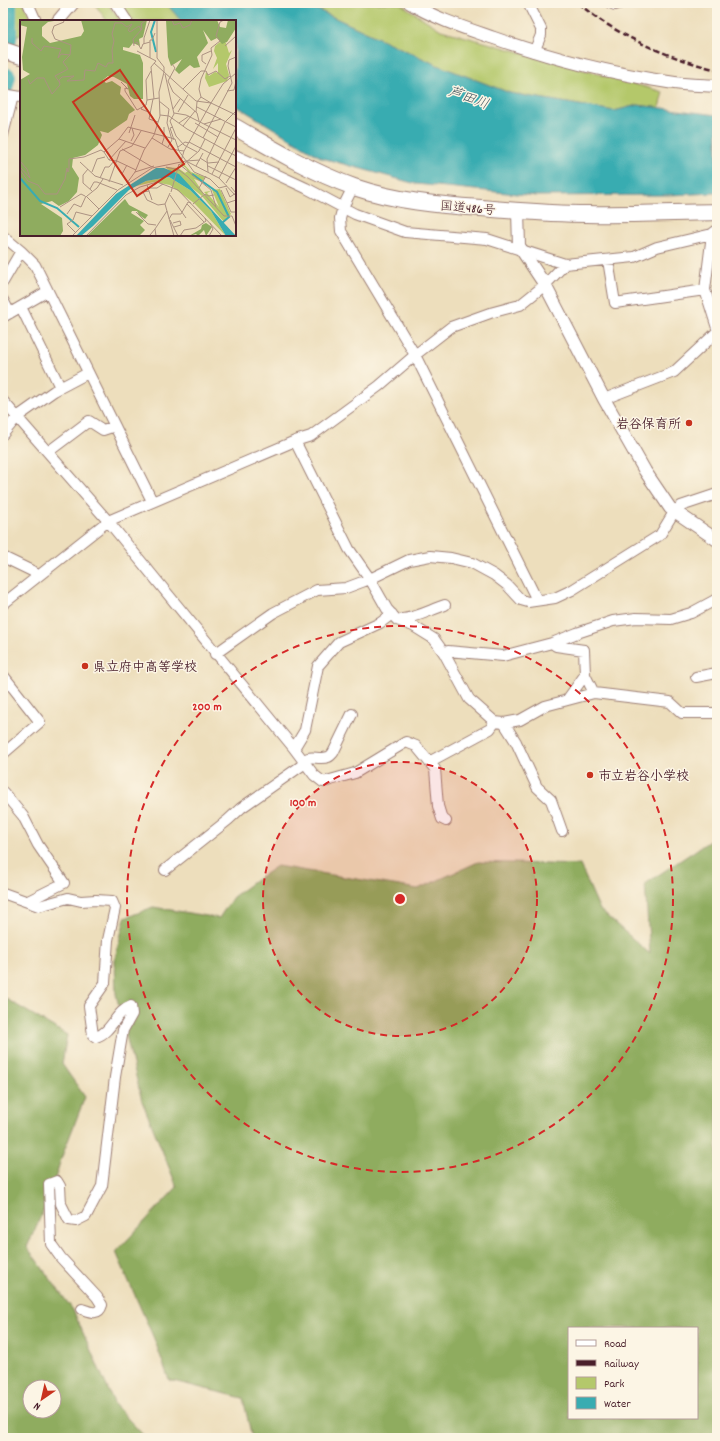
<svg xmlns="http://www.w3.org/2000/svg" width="720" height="1441" font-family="Dekko,'Klee One',sans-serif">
	<rect width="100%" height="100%" fill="#fcf5e5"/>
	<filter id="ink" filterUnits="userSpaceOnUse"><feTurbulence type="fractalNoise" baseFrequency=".025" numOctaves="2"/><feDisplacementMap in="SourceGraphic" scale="8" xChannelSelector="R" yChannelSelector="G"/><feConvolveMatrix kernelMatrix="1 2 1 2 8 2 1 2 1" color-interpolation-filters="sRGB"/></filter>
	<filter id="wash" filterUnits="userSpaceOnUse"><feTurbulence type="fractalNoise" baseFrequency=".012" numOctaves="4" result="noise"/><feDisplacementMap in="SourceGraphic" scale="16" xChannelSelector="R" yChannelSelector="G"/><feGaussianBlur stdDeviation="0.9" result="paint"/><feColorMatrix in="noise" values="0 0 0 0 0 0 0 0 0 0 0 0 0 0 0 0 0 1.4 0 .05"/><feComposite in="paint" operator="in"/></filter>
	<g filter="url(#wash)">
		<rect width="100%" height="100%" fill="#eddebc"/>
		<!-- green -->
		<path fill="#b4c86b" stroke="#7f744b" d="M3 3H24L32 21H21V35L3 39Z
			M94 3H107L121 21H107Z
			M119 3H166L181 21H132Z
			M303 3H399L441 30 663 92 659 108 638 105 614 111 510 93 437 65Z"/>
		<!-- forest -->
		<path fill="#8fac5f" stroke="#6c6645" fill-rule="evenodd" d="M717 836V1438H252L243 1398 169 1380 155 1341 116 1252 177 1187 142 1101 116 994 115 958 125 918 153 907 219 918 233 897 256 880 277 866 418 889 478 862 580 865 600 910 650 954 645 884ZM569 1328H697V1418H569Z
			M3 997 67 1035 62 1064 85 1097 61 1159 49 1198 27 1247 73 1310 115 1405 146 1438H3ZM30 1387H54V1411H30Z"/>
		<!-- water -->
		<path fill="#39acb1" stroke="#42666e" d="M166 3H303L437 65 510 93 614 111 638 105 717 115V193L668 195 537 196 416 184 322 158 235 105V21H181Z"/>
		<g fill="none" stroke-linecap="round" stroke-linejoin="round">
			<!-- river -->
			<path stroke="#39acb1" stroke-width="16" d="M9 39V3
				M5 88 8 76"/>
		</g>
	</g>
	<g filter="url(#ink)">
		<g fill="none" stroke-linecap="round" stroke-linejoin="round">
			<!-- minor casing -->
			<g stroke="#9c7e74" stroke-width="12">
				<path id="minor" d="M28 3 36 21
					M115 3 127 21
					M528 3 541 29V35L534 52
					M610 3 615 5 621 3
					M3 94 21 97
					M3 135 13 96
					M235 155 306 188 355 214 405 232 487 239 565 264 634 257 657 247 712 234 717 230
					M353 187 343 207 340 218 341 231 415 355 537 600
					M712 234 705 290 717 328
					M3 236 21 251 35 265 152 501
					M608 260 615 303 705 290
					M3 282 21 251
					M3 300 10 313
					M21 307 60 387
					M3 317 48 291
					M604 399 674 372 717 332
					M3 401 108 521 293 747 314 775 323 782 355 773 406 742 416 746 435 769 438 806 442 819 446 821
					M3 434 17 417 54 391 88 373
					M295 441 349 549 370 579 387 609 397 620 413 626 434 639 444 653 469 699 495 722 504 723 520 720 545 706 594 693 670 702 682 713H717
					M48 452 89 421 103 430 115 426
					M3 557 32 571 38 576
					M3 604 108 521 295 441 311 436 379 386 415 355 451 327 490 313 520 305 545 285 565 264
					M402 622 403 619C418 617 430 610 445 605
					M552 643 556 646 584 650 585 675 594 693
					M444 653 448 651 503 656 552 643 577 633 613 621 636 618 671 619 691 613 717 599
					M215 654 273 613 317 590 346 588 370 579 409 560 430 556 451 558 472 563 494 575 507 585 521 600 528 602 555 598 572 590 660 535 674 512 681 506 717 494
					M3 675 40 722 3 754
					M696 677 717 673
					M567 700 585 675
					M504 723 516 742 537 787 551 800 562 831
					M293 747 296 745 305 730 318 666 339 642 380 623 392 614
					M429 762 490 729 495 722
					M3 792 23 816 38 845 64 883 28 901
					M165 870 228 820 241 808 301 766C308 751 316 761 328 757 330 757 331 755 333 753L352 714
					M3 893 39 906 68 898 81 901 96 900 112 901 115 908 108 940 105 983 89 1006 93 1035 96 1037C112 1032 116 1011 131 1006L132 1014 123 1030 115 1077 102 1186 86 1216 76 1221 69 1220 61 1204 60 1186 57 1181 49 1184 51 1244 61 1258 97 1297 102 1305C99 1316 90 1312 82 1309"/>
			</g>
			<!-- tertiary casing -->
			<g stroke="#9c7e74" stroke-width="14">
				<path id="tertiary" d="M410 3C436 19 465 28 494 38 551 58 609 73 668 82 684 85 701 85 717 86
					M58 21 73 3
					M518 211 519 246 545 285 604 399 645 471 670 508 717 540"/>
			</g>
			<!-- trunk casing -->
			<g stroke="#9c7e74" stroke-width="18">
				<path id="trunk" d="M3 50 21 56
					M235 127C271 148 314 173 354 187 395 201 438 205 481 208 516 211 552 214 587 214 630 215 674 213 717 212"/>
			</g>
			<!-- minor -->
			<use href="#minor" stroke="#fff" stroke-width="10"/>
			<!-- tertiary -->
			<use href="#tertiary" stroke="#fff" stroke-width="12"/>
			<!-- trunk -->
			<use href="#trunk" stroke="#fff" stroke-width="16"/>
			<!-- rail -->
			<path stroke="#4a1f2b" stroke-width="2.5" stroke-dasharray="6 3" stroke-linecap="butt" d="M578 3C618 37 667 57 717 70"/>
		</g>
	</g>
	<!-- distance rings -->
	<circle cx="400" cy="899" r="137" fill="#d62828" fill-opacity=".12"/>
	<g fill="none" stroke="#d62828" stroke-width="2" stroke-dasharray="7 5">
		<circle cx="400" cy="899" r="137"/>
		<circle cx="400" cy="899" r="273"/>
	</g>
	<!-- markers -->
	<g fill="#c8321e" stroke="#fcf5e5" stroke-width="1.5">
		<circle cx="689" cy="423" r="4"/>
		<circle cx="85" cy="666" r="4"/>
		<circle cx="590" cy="775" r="4"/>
	</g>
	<g text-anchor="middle" stroke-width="3" stroke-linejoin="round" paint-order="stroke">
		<!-- street labels -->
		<g font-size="13" fill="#4a1f2b" stroke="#fcf5e5">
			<text transform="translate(468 207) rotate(5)" y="5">国道486号</text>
		</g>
		<!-- poi labels -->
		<g font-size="13" font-weight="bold" fill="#4a1f2b" stroke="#fcf5e5" text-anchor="start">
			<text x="681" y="428" text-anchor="end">岩谷保育所</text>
			<text x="93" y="671">県立府中高等学校</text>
			<text x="598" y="780">市立岩谷小学校</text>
		</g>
		<!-- water labels -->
		<g font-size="14" font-style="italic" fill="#435761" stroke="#fcf5e5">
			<text transform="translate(469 97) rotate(20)" y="5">芦田川</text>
		</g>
	</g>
	<!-- overview -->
	<g transform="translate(20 20)">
		<rect width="216" height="216" fill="#eddebc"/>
		<path d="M200 22 206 23 209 33 212 30 206 44 209 55 207 61 189 67 185 58 186 52 189 56 195 52 198 53V43L193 49 197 38 194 31 195 26ZM162 142 171 152 185 157 182 162 174 159 184 174 182 176 145 147 158 148 168 155 165 153 168 151 166 148 160 144ZM149 157 170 170 191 191 206 216 174 183 150 165 134 162 116 166 126 161ZM200 169 211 194 204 202 182 176 186 174 184 172 191 171 187 173 199 187 192 170Z" fill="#b4c86b"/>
		<path d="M0 0H40L28 2 22 7V16L30 23 61 16 64 11 61 0H127L123 17 119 19 120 26 113 23 109 28 103 27V30L120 35 123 43V79H114L110 76 107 64 94 57 88 56 83 60 86 63 92 61 101 67 100 74 115 90 109 94 107 100 88 113 80 111 82 115 78 125 65 135 53 138 52 147 59 158 57 172 49 181 39 186 32 181 21 184 42 198 43 211 40 216H0V60L10 54 3 50 2 37 7 7 0 5ZM146 0H197L200 7 206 8 208 0H216V8L207 22 202 24 197 18 191 21 183 10 188 23 177 37 180 47 174 48 170 45 159 54 155 50 162 39 151 46 148 37ZM105 179 109 185 128 195 125 199 119 195 117 191H112L111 193 124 201 120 205 125 210 119 216H67ZM186 203 192 207 186 216 184 210 178 216 176 214 169 216 181 209 182 205Z" fill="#8fac5f"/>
		<path d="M136 148H144L159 154 216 216H206L191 191 170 170 149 157 126 161 109 170 73 206 61 216H56L96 174Z" fill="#39acb1"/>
		<path fill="none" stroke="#39acb1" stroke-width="2" d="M135 0 131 12 136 32M172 154 197 172 209 197 202 203M0 158 20 181 37 188 59 207"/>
		<path fill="none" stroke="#ac9282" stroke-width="1" d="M43 0 44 2 34 6 32 12 35 19 51 25 50 35M137 0V38L144 47V52L176 81 191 83 216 95M152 0 154 5 160 3 163 8 170 5 172 0M12 18V23L21 31 24 26 41 29 38 38 41 34 50 35M114 24 117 22 121 29 123 24 130 22M124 24V18L130 0M114 26 113 19 122 9 121 4 126 0M205 26 216 16M117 31 136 41M130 38V20H132L135 13M152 44 155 48 148 61 153 72 177 93 179 101M186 44 182 41V35L191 31M145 54 154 94 150 101 156 116 164 125 177 132M8 59 10 64 17 58H24L32 74 40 65 39 60 42 57 54 56 47 61 64 60 65 50 75 51 78 43 86 47 88 43H93L92 30 94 21 92 14 95 3H102L107 7 112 4 108 10 110 12 119 6 121 10M101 62 108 69 105 68V71L117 90 126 85 127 80 139 78M40 63 35 56 48 49 43 42 50 35M163 69 181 51H186L188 55 196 51 205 59 210 56M207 71 214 70 216 61M181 77 191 83 203 64 216 53M133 79 129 99 138 102M134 79 131 47 136 41M127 80 126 60 131 51M139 81 149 89M122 87 121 89 131 93M177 87 216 107M153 89 160 79M158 92 168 75M176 92 177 82 181 77 179 69 181 59 192 35 191 28 200 21 196 16 200 2 204 0M154 93 166 95 216 120M140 95 149 96 167 109 216 136M159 103 169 96M175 103 198 117M184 104 201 99M163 106 175 91M153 107 150 108 154 120M109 113 115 95M132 118 150 129 164 131M183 118 212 63 208 46 209 40 216 37M99 119 108 107 155 119M155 119 159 131 174 152 190 159 199 168 207 166M111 121 114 115 112 108M169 122 216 147M142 124 144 118V107M148 127 152 120 147 103 149 89M158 127 165 122 169 123M102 129 132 147M84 132 99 119 125 128M84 132 89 140 97 141 116 150M180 138 188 143 199 142M89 140 106 121M0 141 7 149 10 158 0 147M161 141 164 131 191 83M166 141 180 140M60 142 75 156 103 165M159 144 191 170 196 187M164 144 179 131 185 119M107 145 102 154 107 161M176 146 183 133M188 146 216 160M146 147 159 150 168 157 204 196H212L216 206M68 149 63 155V163L72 171M0 150 8 161 18 165 25 174H37L45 159 47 148 48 152 49 150V139L64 137 81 130 84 132M72 152 77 139 85 137M115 152 124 130 134 115 140 96 139 72 144 52 134 43M188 152 187 139 190 133 205 102 216 91M192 154 216 108M80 158 85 147H89L94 141M199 158 216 126M89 162 100 131 112 126 121 111M107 163 115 152 134 146M206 163 216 147M127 165 132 180M129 168H137L143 164M179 168 186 156M206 168 210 177 216 173 211 167M70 169 74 162H77L97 170M201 170 207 183M129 171 123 172 127 180 138 185 145 184M151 172 159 144M150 173 145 184 154 216M150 175 166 198M67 176 77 168 83 159M167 184 184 202M173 184 185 174 188 176 194 175M40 187 61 174 65 176M216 187V202M116 192 128 204 136 205M215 192H211L207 183 216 180M47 194 54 184 61 187 66 176 79 189M149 199 152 194H161L168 182 171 183M150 200 158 216M153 203 160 201 161 205 154 207M135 209 147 191M55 212 47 204 53 200 56 192 72 196M130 215 135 209 136 216M52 216 98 170 132 148 166 141 199 158 216 176M66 216 106 175 120 167 137 162 158 170 202 216M160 216 164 210 176 208 186 201 185 198M189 216 193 209 190 203"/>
		<path fill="#c8321e" fill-opacity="0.15" stroke="#c8321e" stroke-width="2" d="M100 50 164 144 117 176 53 82Z"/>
		<rect width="216" height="216" fill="none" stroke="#4a1f2b" stroke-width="2"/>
	</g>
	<circle cx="400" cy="899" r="6" fill="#d62828" stroke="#fcf5e5" stroke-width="2"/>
	<g font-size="12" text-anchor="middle" font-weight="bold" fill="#d62828" stroke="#fcf5e5" stroke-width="3" stroke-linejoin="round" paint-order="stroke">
		<text x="207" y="710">200 m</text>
		<text x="303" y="806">100 m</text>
	</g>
	<!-- margin -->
	<rect width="720" height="1441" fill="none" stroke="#fcf5e5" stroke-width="16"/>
	<!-- legend -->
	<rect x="568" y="1327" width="130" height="92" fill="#fcf5e5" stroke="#b59f9b"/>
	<rect x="576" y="1340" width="20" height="6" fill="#ffffff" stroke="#b59f9b"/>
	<text x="604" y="1347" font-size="12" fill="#4a1f2b">Road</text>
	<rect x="576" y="1360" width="20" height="6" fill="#4a1f2b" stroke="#b59f9b"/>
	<text x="604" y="1367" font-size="12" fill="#4a1f2b">Railway</text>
	<rect x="576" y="1377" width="20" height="12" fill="#b4c86b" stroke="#b59f9b"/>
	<text x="604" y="1387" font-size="12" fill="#4a1f2b">Park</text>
	<rect x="576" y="1397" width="20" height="12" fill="#39acb1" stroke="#b59f9b"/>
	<text x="604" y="1407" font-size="12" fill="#4a1f2b">Water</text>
	<!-- north arrow -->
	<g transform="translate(42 1399) rotate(214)"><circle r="19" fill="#fcf5e5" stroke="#b59f9b"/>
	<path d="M0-3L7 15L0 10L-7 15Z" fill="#c8321e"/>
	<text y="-6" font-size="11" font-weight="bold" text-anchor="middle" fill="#4a1f2b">N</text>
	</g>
</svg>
